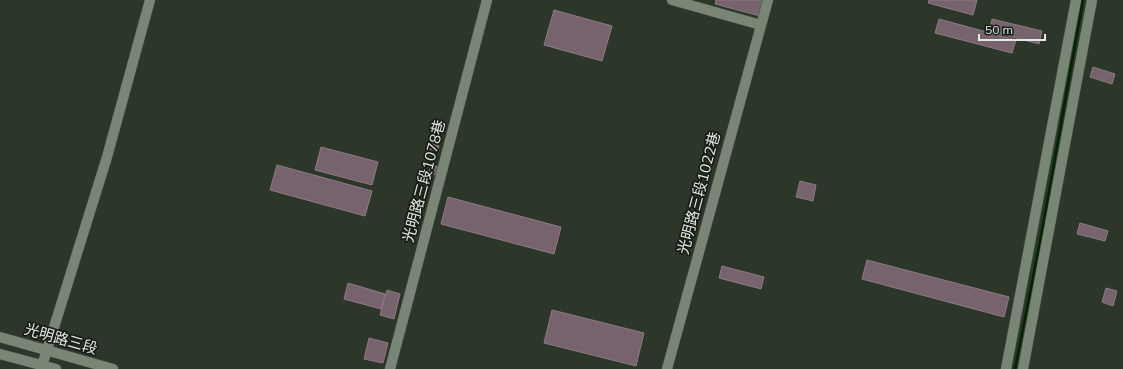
<svg xmlns="http://www.w3.org/2000/svg" width="1123" height="369" font-family="Mulish,'Noto Sans TC',sans-serif">
	<rect width="100%" height="100%" fill="#2c372a"/>
	<g fill="none" stroke-linecap="round" stroke-linejoin="round">
		<!-- stream -->
		<path stroke="#042301" stroke-width="2.5" d="M1015 369 1042 231 1083 0"/>
	</g>
	<!-- building -->
	<path fill="#76636d" stroke="#8e7a84" d="M716 0H764L760 16 715 4Z
		M929 0H977L973 15 928 3Z
		M554 10 612 26 602 61 544 45Z
		M939 19 1016 40 1012 53 935 33Z
		M992 19 1042 31 1039 44 989 31Z
		M1093 67 1115 74 1112 84 1090 77Z
		M431 143 439 146 437 151 429 149Z
		M321 147 378 162 372 185 315 170Z
		M277 165 372 191 365 216 270 190Z
		M431 165 439 167 437 175 429 173Z
		M800 181 816 185 813 201 796 197Z
		M448 197 561 227 554 254 441 224Z
		M1080 223 1108 231 1105 241 1077 234Z
		M867 260 1009 297 1004 317 862 279Z
		M722 266 764 277 761 289 719 278Z
		M348 283 385 294 381 309 344 299Z
		M1106 288 1117 291 1113 306 1102 302Z
		M387 290 400 294 394 319 380 315Z
		M552 310 644 333 636 366 544 343Z
		M369 338 388 343 383 363 364 359Z"/>
	<g fill="none" stroke-linecap="round" stroke-linejoin="round">
		<!-- minor casing -->
		<g stroke="#4a5448" stroke-width="11">
			<path id="minor" d="M672 0 761 25
				M41 369 107 157 150 0
				M390 369 487 0
				M667 369 768 0
				M1006 369 1076 0
				M1023 369 1092 0"/>
		</g>
		<!-- tertiary casing -->
		<g stroke="#4a5448" stroke-width="11">
			<path id="tertiary" d="M0 337 113 369
				M0 354 56 369"/>
		</g>
		<!-- minor -->
		<use href="#minor" stroke="#798676" stroke-width="10"/>
		<!-- tertiary -->
		<use href="#tertiary" stroke="#798676" stroke-width="10"/>
	</g>
	<g text-anchor="middle" stroke-width="3.5" stroke-linejoin="round" paint-order="stroke">
		<!-- street labels -->
		<g font-size="15" fill="#e2e9e1" stroke="#181d17">
			<text transform="translate(424 181) rotate(-75)" y="5">光明路三段1078巷</text>
			<text transform="translate(699 193) rotate(-75)" y="5">光明路三段1022巷</text>
			<text transform="translate(61 339) rotate(16)" y="5">光明路三段</text>
		</g>
	</g>
	<!-- scale -->
	<path d="M979 34v6h66v-6" fill="none" stroke="#e2e9e1" stroke-width="2"/>
	<text x="985" y="34" font-size="12" fill="#e2e9e1" stroke="#181d17" stroke-width="3" paint-order="stroke">50 m</text>
</svg>
